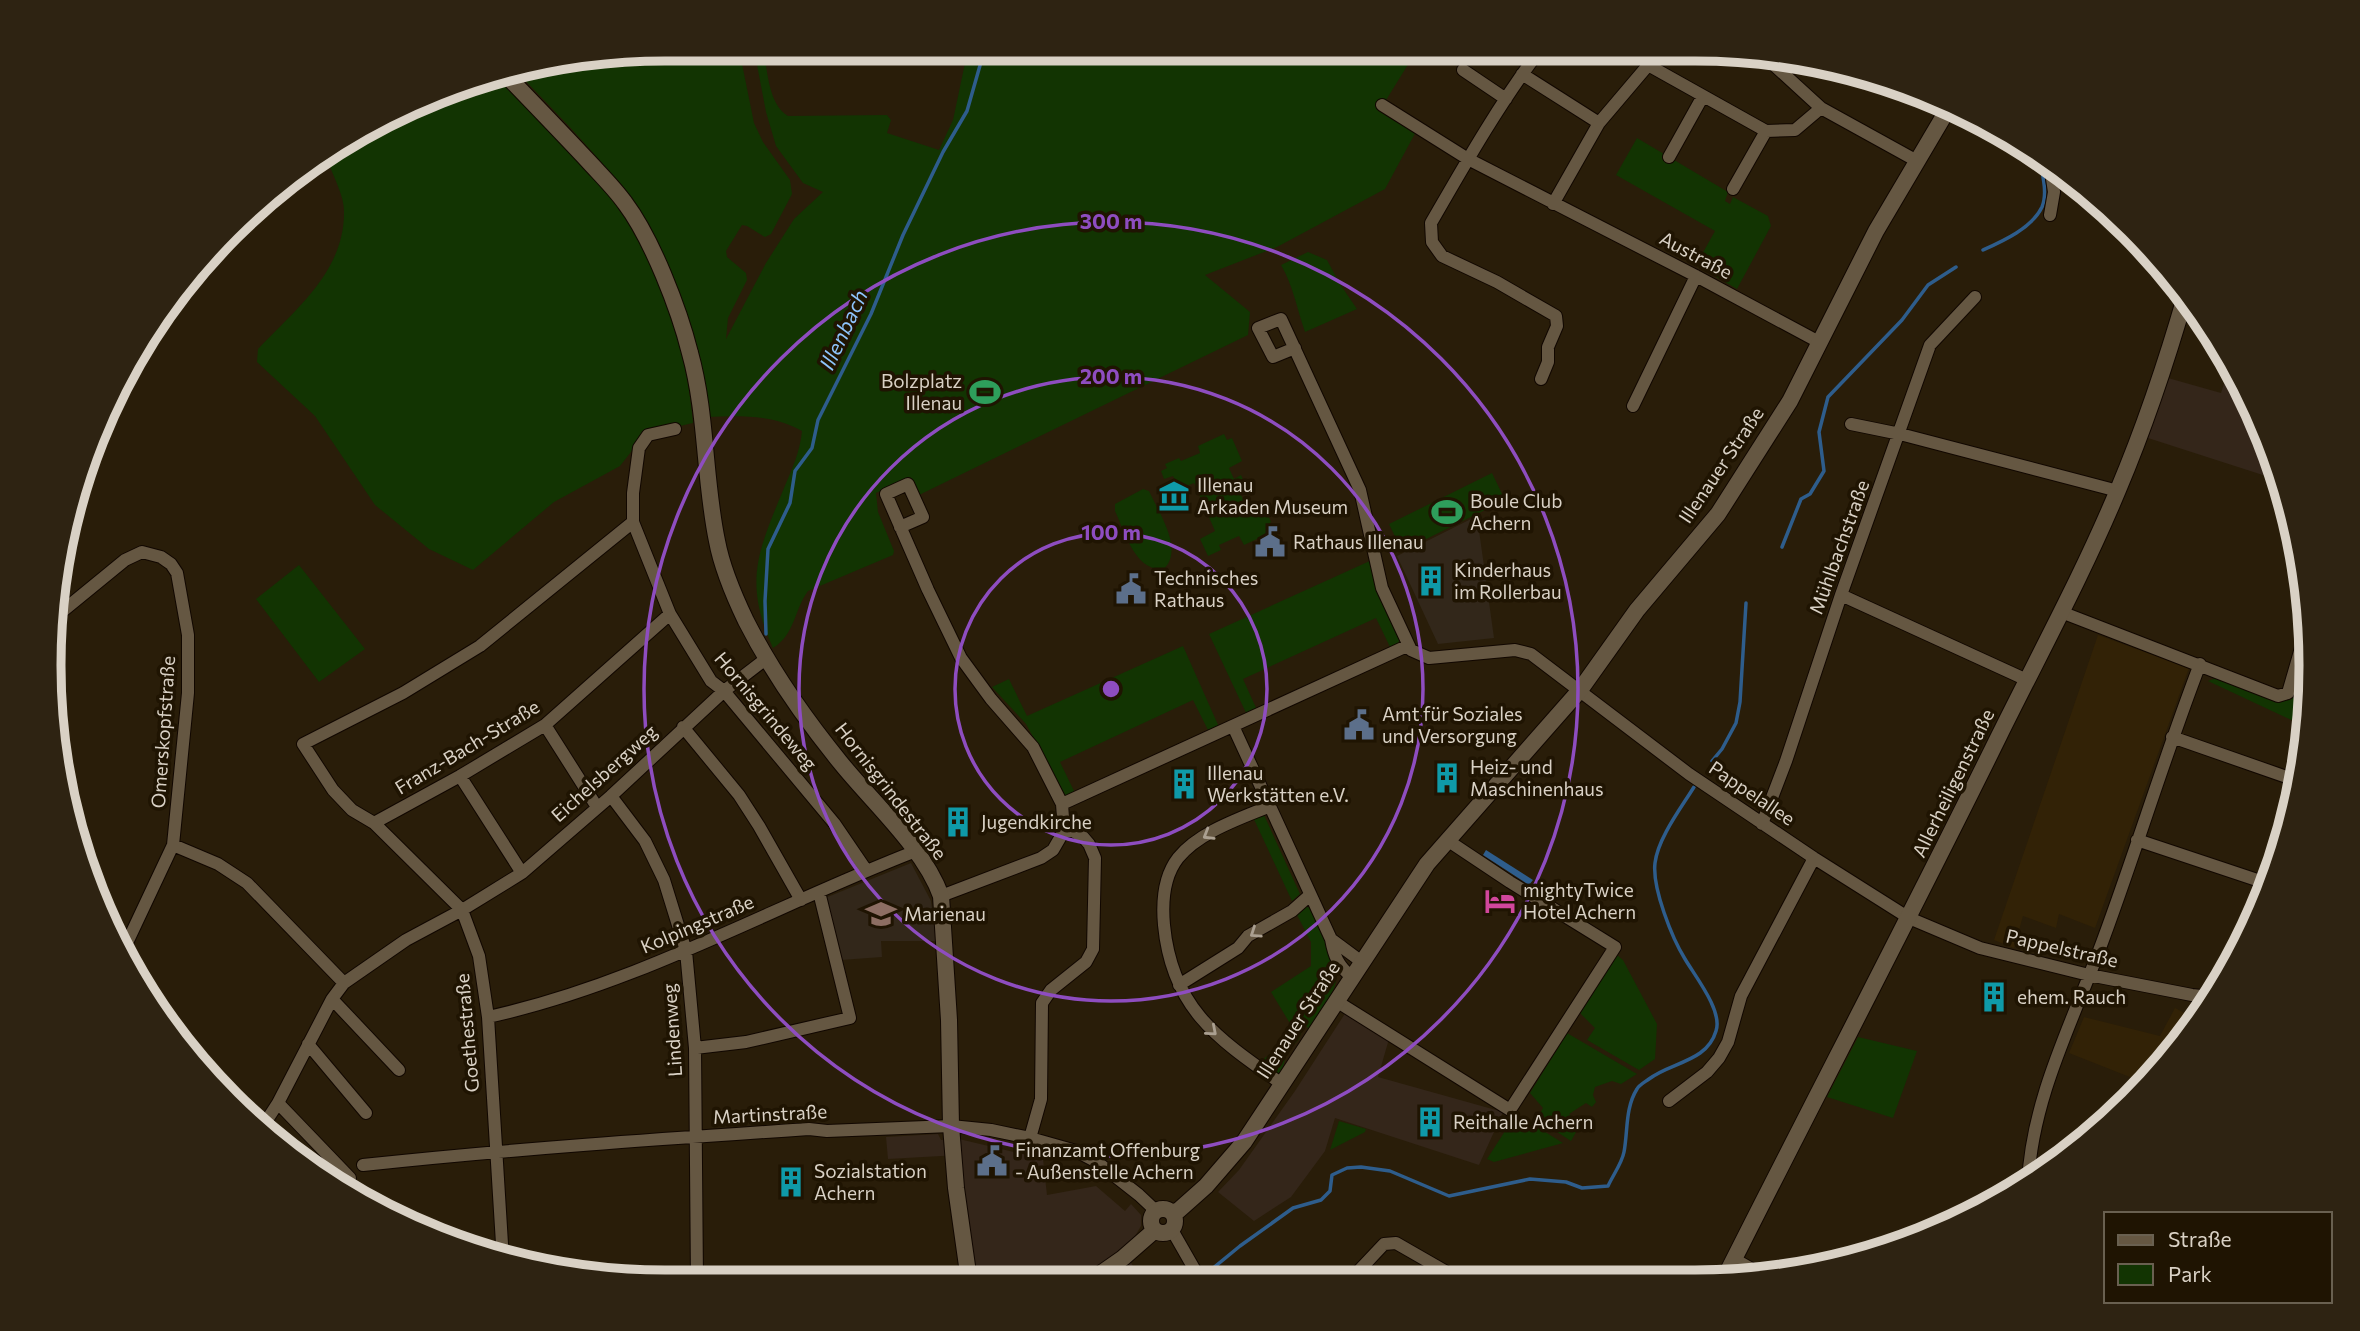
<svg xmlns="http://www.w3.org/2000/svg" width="2360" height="1331" font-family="Commissioner,sans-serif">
	<rect width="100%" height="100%" fill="#291d09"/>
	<!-- commercial -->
	<path fill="#34261a" d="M2230 365 2248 393 2274 463 2269 477 2148 438 2168 378 2221 393Z
		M1346 1012 1389 1039 1378 1077 1503 1112 1479 1165 1335 1118 1325 1151 1291 1197 1254 1221 1218 1192 1239 1170 1295 1091Z
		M938 1134 941 1140 959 1139 1043 1159 1047 1195 1096 1186 1125 1211 1131 1204 1141 1215V1226L1125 1253 1141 1279H977L959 1155 888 1159 886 1137Z"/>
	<!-- built -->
	<path fill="#322206" d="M2098 635 2189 668 2095 928 2059 914 2056 928 2023 916 2014 948 1994 940Z
		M2175 1008 2194 1018 2145 1083 2069 1053 2084 1017 2160 1036Z"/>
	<!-- education -->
	<path fill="#32271a" d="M1477 516 1494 638 1438 644 1397 556Z
		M911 863 931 901 936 941H881L882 957 841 960 825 898Z"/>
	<!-- green -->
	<path fill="#123402" d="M666 49H739L754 123 763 142 790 180 792 194 771 234 765 237 747 226 742 225 726 251 727 257 746 273 747 280 728 318 726 339 766 263 794 219 823 192 803 183 776 146 766 112 754 49H763C768 71 768 104 788 116L887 115 891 120 887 133 939 150 953 120 968 49 1313 50 1315 52 1325 50H1417L1383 105 1418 128 1385 189 1277 247 1205 275 1250 312 1248 335 919 495 910 477 876 493 878 512 894 551 893 555 808 591C794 610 795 635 773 648 743 582 758 551 784 488 792 469 800 452 802 431 773 414 739 416 707 417 698 368 691 318 671 272 639 193 575 133 518 73Z
		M497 77C554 133 615 190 652 262 658 273 661 286 665 297 680 342 689 376 693 423L645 434 620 466 554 502 473 570 429 549 375 505 315 416 257 362 258 349C296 309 345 271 344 211 344 196 334 178 329 164L325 158 468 82Z
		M1637 138 1728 192 1725 201 1730 204 1733 197 1768 216 1771 226 1737 289 1696 265 1715 231 1616 175Z
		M1308 252 1327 260 1340 284 1357 309 1305 332C1297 309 1293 285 1281 265Z
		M1224 434 1227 440 1232 438 1242 461 1229 468 1234 479 1241 475 1248 491 1241 495 1247 507 1262 501 1271 522 1269 524 1272 532 1244 545 1239 536 1219 545 1221 550 1208 556 1200 539 1215 531 1194 483 1179 489 1173 476 1164 479 1161 471 1167 468 1165 464 1179 458 1181 461 1200 453 1198 446Z
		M1492 473 1505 500 1402 551 1389 524Z
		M1143 489 1149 491C1159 513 1184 549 1164 569 1135 572 1125 532 1115 511V504Z
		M1372 560 1400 638 1398 644 1391 649 1376 618 1243 679 1257 710 1247 715 1209 634Z
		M299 565 365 649 319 682 256 599Z
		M1183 646 1219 727 1209 732 1193 700 1060 762 1075 793 1066 797 1026 724 992 687 1009 679 1027 716Z
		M2216 678 2235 682 2281 701 2293 697 2307 703 2306 727 2208 681Z
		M1252 815H1264L1300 894 1292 901Z
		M1305 905 1311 909C1318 926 1339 964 1336 981 1333 998 1318 1015 1309 1029L1305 1025 1298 1040 1287 1052 1280 1078 1263 1067 1262 1060 1297 1035 1271 992 1311 966V942L1296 913Z
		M1617 955 1623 960 1657 1024 1655 1059 1639 1070 1587 1040 1595 1028 1580 1013Z
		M1567 1033 1637 1074 1621 1084 1612 1081 1595 1087 1593 1095 1596 1102 1592 1107 1586 1103 1569 1114 1573 1118 1583 1120 1571 1141 1537 1119 1543 1108 1530 1093Z
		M1858 1037 1917 1051 1893 1118 1827 1097Z
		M1516 1114 1563 1143 1494 1162 1487 1159Z
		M1339 1121 1366 1129 1365 1132 1330 1150Z"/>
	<!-- water -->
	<path fill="#2e5d8c" d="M1486 850 1533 880 1529 885 1483 855Z"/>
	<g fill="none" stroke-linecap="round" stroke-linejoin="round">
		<!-- stream -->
		<path stroke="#2e5d8c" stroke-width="3.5" d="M1983 250C2003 241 2032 228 2042 207 2048 193 2042 172 2039 157
			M1782 547 1801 499 1810 494 1824 471 1819 432 1828 397 1902 320 1928 285 1956 267
			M766 634 765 601 768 549 790 503 795 471 812 448 818 420 871 314 903 235 943 152 967 111 981 62 991 49
			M1712 761 1722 749 1736 723 1740 702 1746 603
			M1201 1278 1240 1246 1293 1208 1321 1200 1330 1191 1332 1175 1347 1168 1361 1167 1390 1171 1449 1196 1530 1179 1566 1182 1582 1188 1608 1186C1613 1175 1622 1163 1624 1152 1628 1131 1625 1108 1637 1089 1639 1085 1645 1082 1649 1079 1671 1062 1707 1062 1716 1031 1723 1011 1695 976 1685 959 1672 938 1652 888 1655 863 1658 838 1681 808 1694 787"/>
		<!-- street casing -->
		<g stroke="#110700" stroke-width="14">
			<path id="street" d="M1540 50C1499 104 1465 164 1431 223L1432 242 1442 256 1497 282 1556 316 1557 326 1548 347V362L1541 379
				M1648 65 1766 131
				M1463 70 1506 99
				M1522 74 1599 123
				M1382 105 1468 159 1696 276 1819 342
				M1821 108 1917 161
				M1669 157 1703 96
				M2050 165 2054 192 2050 215
				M1733 189 1766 131 1795 130 1821 108 1763 55
				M1553 204 1599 123 1661 50
				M1295 348 1273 357 1258 328 1281 319 1360 490 1382 588 1411 650 1429 658 1515 650 1531 654 1689 774 1814 858 1909 918 1980 948 2089 975 2192 995 2211 997
				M1633 406 1696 276
				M1851 424 1900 434 2118 491
				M675 429 648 435 639 448 633 493V522L670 614 711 681 724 691 834 823 866 870
				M900 527 923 517 908 484 886 494 928 590 961 658 991 699 1033 747 1062 804 1064 831 1053 850 1041 858 941 896
				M1841 595 2027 680
				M2061 612 2278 696 2288 693 2309 620
				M59 614 125 560 142 552 161 557 171 564 177 573 188 635V693L173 845 125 947
				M545 725 597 807
				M1233 726 1331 939C1334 956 1338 966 1352 977
				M683 727 739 795 759 826 801 900
				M2172 737 2298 781
				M460 776 522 873
				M611 796 645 841 664 880 686 951 695 1048 697 1280
				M1062 804 1407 646
				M1270 806C1239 819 1199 832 1178 858 1164 876 1162 903 1164 925 1172 1009 1218 1039 1282 1084
				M374 823 460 776 545 725 670 614
				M78 824 79 827
				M1762 824 1786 761 1841 595 1930 345 1975 297
				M2137 840 2269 884
				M173 845 218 864 247 883 344 983
				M1331 939 1362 962
				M1179 985 1238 948 1248 936 1292 911 1310 895
				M332 999 399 1070
				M1336 1001 1510 1110 1615 947 1510 882 1447 840
				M488 1017C639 984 773 906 916 851
				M308 1044 366 1113
				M695 1048 746 1042 850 1018 819 892
				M1669 1101 1707 1072 1719 1058 1728 1042 1741 996 1814 858
				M278 1103 350 1178
				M265 1123 278 1103 332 999 344 983 406 940 462 910 522 873 611 796 724 691 767 658
				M1030 1138 1041 1099 1042 1003 1051 990 1086 962 1093 949 1095 858 1089 844 1083 837 1073 831H1064
				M363 1165C512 1149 660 1139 809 1129L827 1131 951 1126 991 1130 1030 1138 1076 1151 1097 1162 1139 1195 1156 1211
				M2028 1183C2032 1097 2074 1019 2103 940 2137 848 2165 755 2200 664
				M1172 1230 1200 1279
				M1734 1259 1766 1277
				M503 1260 488 1017 479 956 462 910 374 823 352 810 333 790 303 744 403 693 480 646 633 522
				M1352 1278 1384 1244 1396 1243 1457 1278"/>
		</g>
		<!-- secondary casing -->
		<g stroke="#110700" stroke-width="18">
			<path id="secondary" d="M506 75C534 104 562 133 590 163 602 176 615 189 625 203 652 239 679 309 690 353 707 414 704 479 717 541 722 568 734 596 746 621 771 670 805 719 840 762 872 802 924 848 941 896L949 1020 951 1126 956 1188 969 1280
				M1151 1221a12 12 0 1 1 24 0a12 12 0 1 1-24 0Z
				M1173 1213 1179 1210 1206 1186 1244 1142 1427 864 1580 690 1637 610 1718 514 1790 401 1876 231 1948 109
				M1725 1277C1816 1096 1910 917 1999 736 2039 655 2083 574 2118 490 2145 426 2167 360 2186 294
				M1093 1279 1123 1258 1155 1230"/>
		</g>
		<!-- street -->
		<use href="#street" stroke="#655742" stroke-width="12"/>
		<!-- secondary -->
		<use href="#secondary" stroke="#655742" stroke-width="16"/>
	</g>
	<!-- one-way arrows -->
	<defs><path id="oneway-chevron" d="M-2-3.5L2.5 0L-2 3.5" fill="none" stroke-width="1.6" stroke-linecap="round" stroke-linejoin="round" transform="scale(1.75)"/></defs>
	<g stroke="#aba091">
		<use href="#oneway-chevron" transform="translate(1208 835) rotate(149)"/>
		<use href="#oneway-chevron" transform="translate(1255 933) rotate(146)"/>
		<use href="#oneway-chevron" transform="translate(1212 1031) rotate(41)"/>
	</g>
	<!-- distance rings -->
	<g fill="none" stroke="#8e4dc0" stroke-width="3.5">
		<circle cx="1111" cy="689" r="156"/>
		<circle cx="1111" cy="689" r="312"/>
		<circle cx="1111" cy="689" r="467"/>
	</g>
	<!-- icons -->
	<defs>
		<g id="stadium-bare" transform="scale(2.415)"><path d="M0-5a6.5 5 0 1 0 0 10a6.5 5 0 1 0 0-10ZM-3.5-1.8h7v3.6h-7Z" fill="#2e9e5b" stroke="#1f1402" stroke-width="2.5" paint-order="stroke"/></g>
		<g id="museum-bare" transform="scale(2.415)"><path d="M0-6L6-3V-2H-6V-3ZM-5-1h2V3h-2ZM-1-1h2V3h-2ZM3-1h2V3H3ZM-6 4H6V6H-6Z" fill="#0f9aa8" stroke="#1f1402" stroke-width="2.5" paint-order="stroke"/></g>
		<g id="civic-bare" transform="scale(2.415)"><path d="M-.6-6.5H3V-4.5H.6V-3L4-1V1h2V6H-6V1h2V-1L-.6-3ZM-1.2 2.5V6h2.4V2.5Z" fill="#5c6f8a" stroke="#1f1402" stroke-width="2.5" paint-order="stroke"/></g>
		<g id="building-bare" transform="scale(2.415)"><path d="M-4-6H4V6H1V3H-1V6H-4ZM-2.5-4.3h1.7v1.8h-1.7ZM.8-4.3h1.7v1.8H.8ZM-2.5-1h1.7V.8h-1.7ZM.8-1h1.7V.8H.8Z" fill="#0f9aa8" stroke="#1f1402" stroke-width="2.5" paint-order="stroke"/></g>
		<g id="hotel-bare" transform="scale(2.415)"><path d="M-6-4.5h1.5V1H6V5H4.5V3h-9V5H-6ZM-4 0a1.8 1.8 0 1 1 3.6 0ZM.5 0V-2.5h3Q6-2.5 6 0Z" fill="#d1479c" stroke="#1f1402" stroke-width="2.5" paint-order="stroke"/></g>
		<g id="school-bare" transform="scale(2.415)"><path d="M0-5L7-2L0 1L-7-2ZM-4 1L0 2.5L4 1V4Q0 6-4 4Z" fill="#8d6e63" stroke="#1f1402" stroke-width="2.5" paint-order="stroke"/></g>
	</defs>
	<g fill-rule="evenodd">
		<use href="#stadium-bare" x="985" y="392"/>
		<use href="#museum-bare" x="1174" y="496"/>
		<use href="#stadium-bare" x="1447" y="512"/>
		<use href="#civic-bare" x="1270" y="542"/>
		<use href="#building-bare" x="1431" y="581"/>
		<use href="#civic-bare" x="1131" y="589"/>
		<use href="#civic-bare" x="1359" y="725"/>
		<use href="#building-bare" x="1447" y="778"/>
		<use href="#building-bare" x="1184" y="784"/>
		<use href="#building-bare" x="958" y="822"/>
		<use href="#hotel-bare" x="1500" y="901"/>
		<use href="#school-bare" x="881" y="914"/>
		<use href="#building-bare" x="1994" y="997"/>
		<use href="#building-bare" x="1430" y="1122"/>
		<use href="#civic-bare" x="992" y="1161"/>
		<use href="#building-bare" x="791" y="1182"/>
	</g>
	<g text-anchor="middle" stroke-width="7" stroke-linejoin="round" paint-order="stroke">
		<!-- street labels -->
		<g font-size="19" fill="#d9d1c5" stroke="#1f1402">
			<text transform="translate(1696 255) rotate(28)" y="7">Austraße</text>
			<text transform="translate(1721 465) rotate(-56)" y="7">Illenauer Straße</text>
			<text transform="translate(1839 547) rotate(-70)" y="7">Mühlbachstraße</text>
			<text transform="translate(766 711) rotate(50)" y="7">Hornisgrindeweg</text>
			<text transform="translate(163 732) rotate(-86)" y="7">Omerskopfstraße</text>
			<text transform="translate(467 747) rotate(-31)" y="7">Franz-Bach-Straße</text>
			<text transform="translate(604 773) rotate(-42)" y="7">Eichelsbergweg</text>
			<text transform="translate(1953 783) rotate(-64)" y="7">Allerheiligenstraße</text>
			<text transform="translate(891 791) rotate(52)" y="7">Hornisgrindestraße</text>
			<text transform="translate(1752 793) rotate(34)" y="7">Pappelallee</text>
			<text transform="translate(697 924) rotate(-23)" y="7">Kolpingstraße</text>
			<text transform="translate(2062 948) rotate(13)" y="7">Pappelstraße</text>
			<text transform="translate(1298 1020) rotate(-57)" y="7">Illenauer Straße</text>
			<text transform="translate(672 1030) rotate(-94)" y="7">Lindenweg</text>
			<text transform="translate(467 1033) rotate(-95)" y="7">Goethestraße</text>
			<text transform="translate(770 1114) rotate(-3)" y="7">Martinstraße</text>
		</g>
		<!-- poi labels -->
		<g font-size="19" fill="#d9d1c5" stroke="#1f1402" text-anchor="start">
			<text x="962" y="388" text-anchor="end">Bolzplatz<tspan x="962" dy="22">Illenau</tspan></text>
			<text x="1197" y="492">Illenau<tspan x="1197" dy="22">Arkaden Museum</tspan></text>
			<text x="1470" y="508">Boule Club<tspan x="1470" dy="22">Achern</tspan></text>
			<text x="1293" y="549">Rathaus Illenau</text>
			<text x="1454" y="577">Kinderhaus<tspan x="1454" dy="22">im Rollerbau</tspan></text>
			<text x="1154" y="585">Technisches<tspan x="1154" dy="22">Rathaus</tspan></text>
			<text x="1382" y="721">Amt für Soziales<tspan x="1382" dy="22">und Versorgung</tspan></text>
			<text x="1470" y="774">Heiz- und<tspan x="1470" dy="22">Maschinenhaus</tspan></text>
			<text x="1207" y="780">Illenau<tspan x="1207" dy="22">Werkstätten e.V.</tspan></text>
			<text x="981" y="829">Jugendkirche</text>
			<text x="1523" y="897">mightyTwice<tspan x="1523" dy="22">Hotel Achern</tspan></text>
			<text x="904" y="921">Marienau</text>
			<text x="2017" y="1004">ehem. Rauch</text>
			<text x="1453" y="1129">Reithalle Achern</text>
			<text x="1015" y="1157">Finanzamt Offenburg<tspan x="1015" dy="22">- Außenstelle Achern</tspan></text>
			<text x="814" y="1178">Sozialstation<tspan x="814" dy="22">Achern</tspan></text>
		</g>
		<!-- water labels -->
		<g font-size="21" font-style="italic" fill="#8ec4fc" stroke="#1f1402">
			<text transform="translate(844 330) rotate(-65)" y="7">Illenbach</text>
		</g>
	</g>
	<!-- crop -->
	<path d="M0 0H2360V1331H0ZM665 61H1695A604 604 0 0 1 2299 665V666A604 604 0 0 1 1695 1270H665A604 604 0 0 1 61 666V665A604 604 0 0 1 665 61Z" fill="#2e2312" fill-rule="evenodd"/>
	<path fill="none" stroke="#d9d1c5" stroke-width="9" d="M665 61H1695A604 604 0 0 1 2299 665V666A604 604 0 0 1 1695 1270H665A604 604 0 0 1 61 666V665A604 604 0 0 1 665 61Z"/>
	<circle cx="1111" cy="689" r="10" fill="#8e4dc0" stroke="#1f1402" stroke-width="3.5"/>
	<g font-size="21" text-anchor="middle" font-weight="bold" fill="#8e4dc0" stroke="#1f1402" stroke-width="7" stroke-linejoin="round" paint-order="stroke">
		<text x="1111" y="229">300 m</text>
		<text x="1111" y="384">200 m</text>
		<text x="1111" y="540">100 m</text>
	</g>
	<!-- legend -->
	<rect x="2104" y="1212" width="228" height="91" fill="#1f1402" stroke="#696050" stroke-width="2"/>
	<rect x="2118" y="1235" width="35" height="10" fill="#655742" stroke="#696050" stroke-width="2"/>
	<text x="2168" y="1247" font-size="21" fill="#d9d1c5">Straße</text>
	<rect x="2118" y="1264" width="35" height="21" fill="#123402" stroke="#696050" stroke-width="2"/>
	<text x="2168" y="1282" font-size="21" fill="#d9d1c5">Park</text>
</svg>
